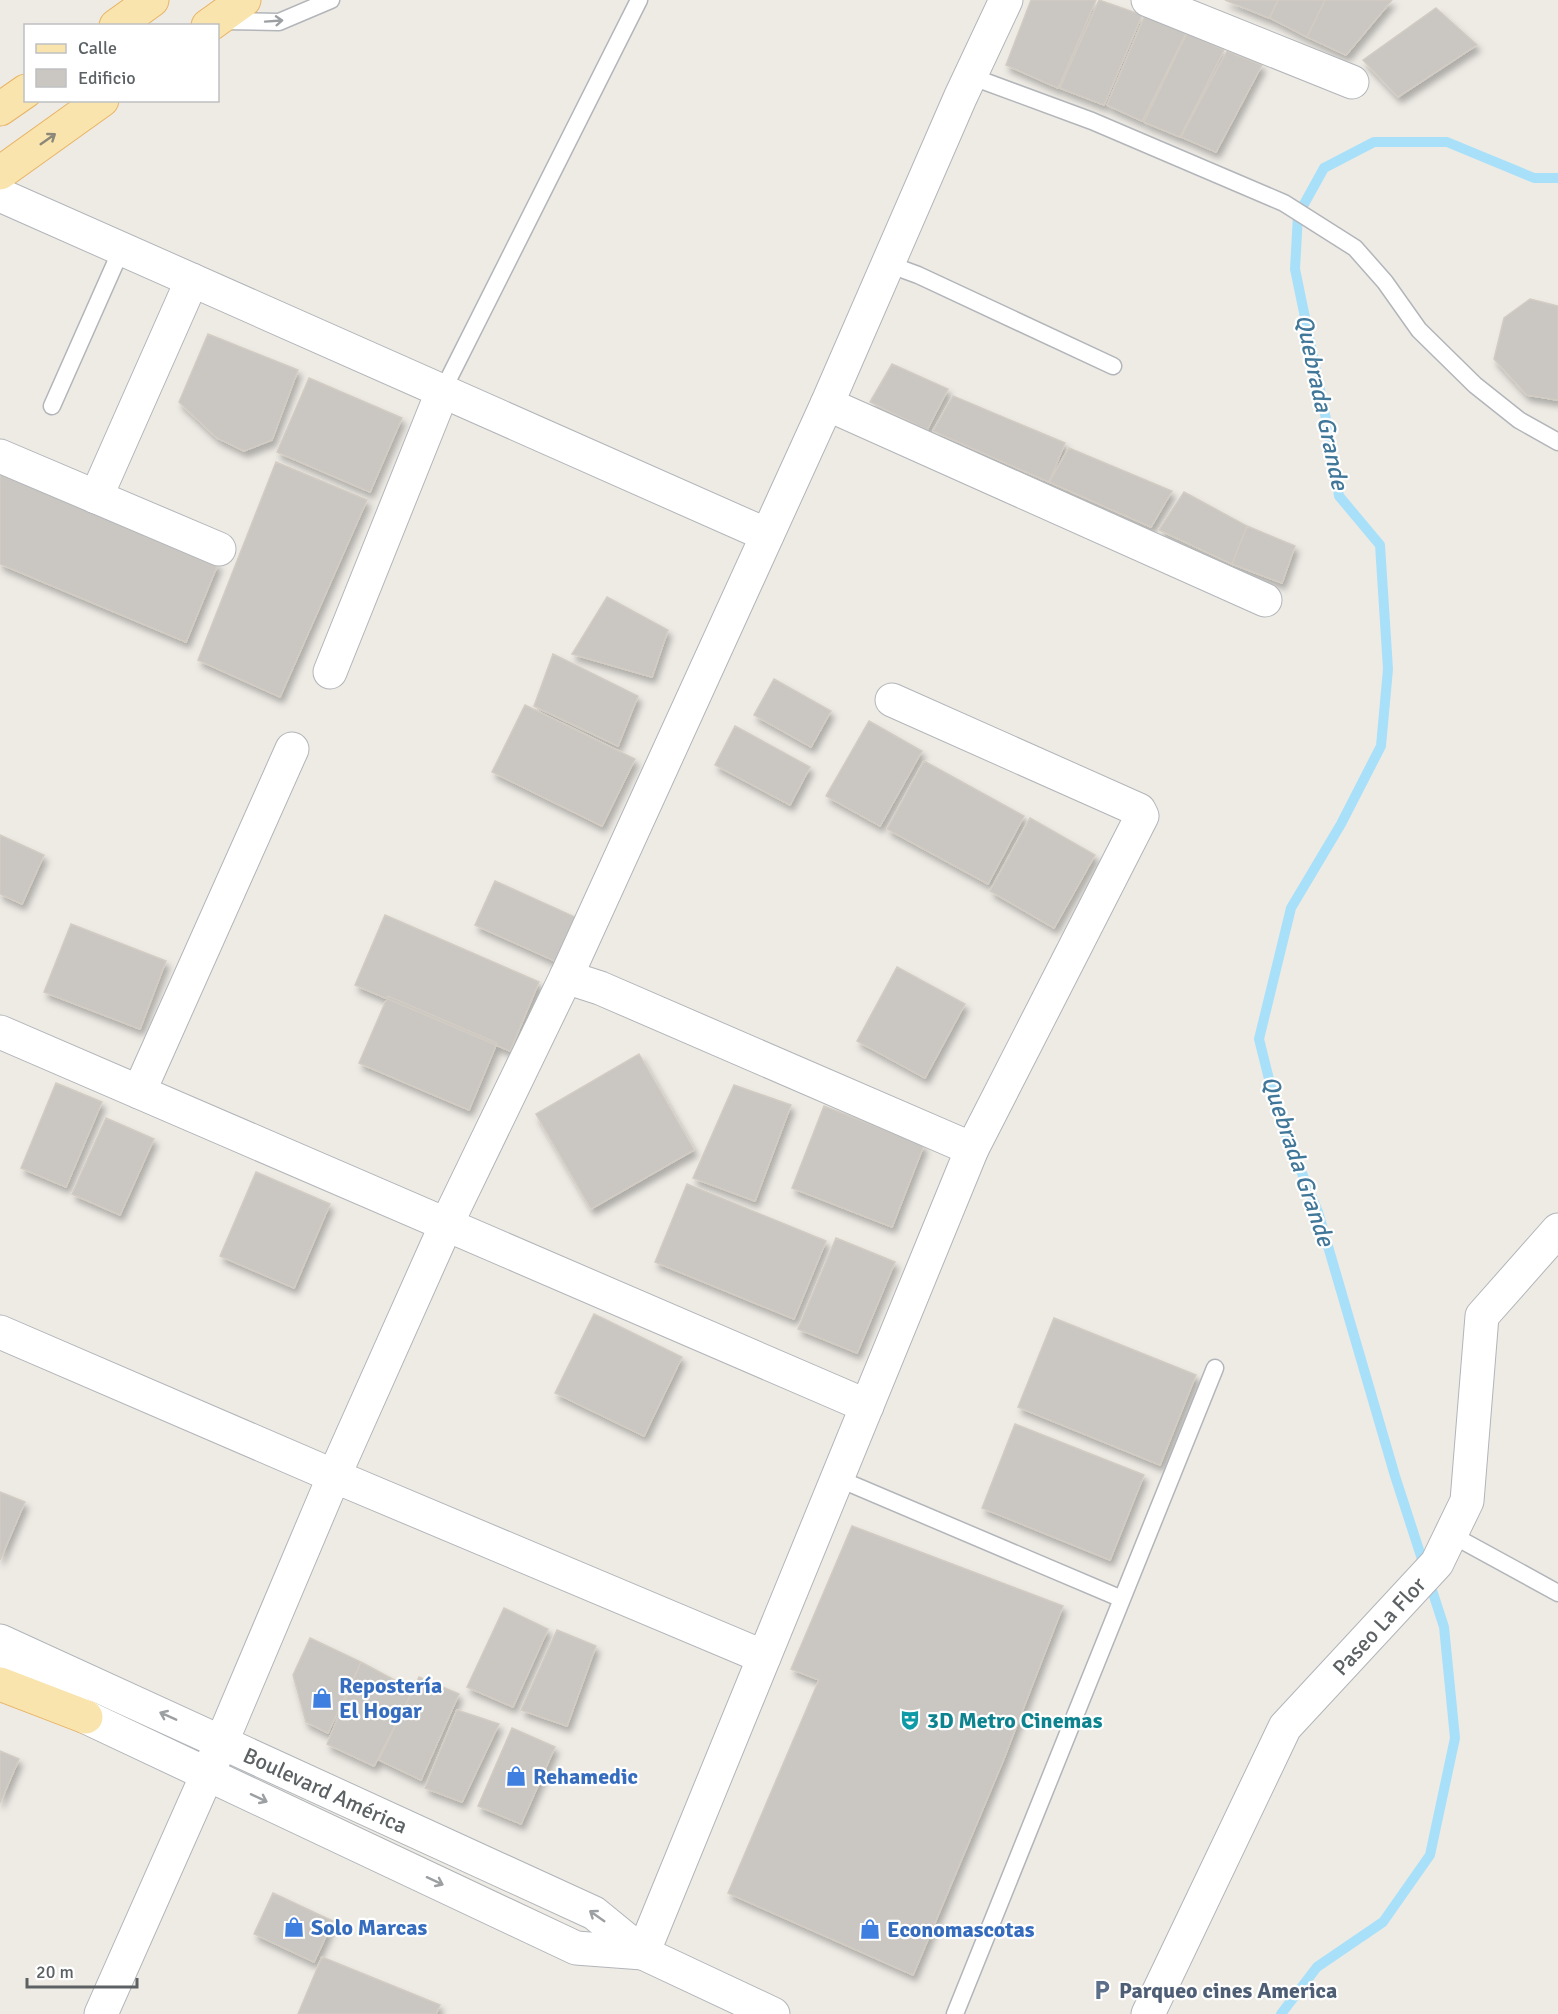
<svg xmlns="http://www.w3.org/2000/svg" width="1558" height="2014" font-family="Signika,sans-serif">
	<defs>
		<filter id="shadow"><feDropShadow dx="3.5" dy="6" stdDeviation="3" flood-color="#0004"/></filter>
	</defs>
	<rect width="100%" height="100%" fill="#eeebe5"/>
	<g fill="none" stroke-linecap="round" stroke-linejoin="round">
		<!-- stream -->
		<path stroke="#a9e0f9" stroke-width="10" d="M1281 2014 1317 1967 1383 1922 1430 1855 1455 1738 1444 1627 1395 1476 1318 1212 1278 1115 1259 1039 1291 908 1341 824 1381 746 1388 669 1380 545 1339 496 1328 429 1295 269 1298 215 1324 168 1374 142H1447L1534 178H1558"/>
	</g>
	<!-- building -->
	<path fill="#cac6c2" stroke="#d2ccc3" stroke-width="1.5" filter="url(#shadow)" d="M1031 0H1096L1058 88 1006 65Z
		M1099 0 1142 15 1104 105 1060 88Z
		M1225 0H1278L1269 18Z
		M1278 0H1325L1307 37 1270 18Z
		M1325 0H1392L1346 55 1307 37Z
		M1436 8 1477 45 1398 97 1363 60Z
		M1145 15 1186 33 1142 121 1107 105Z
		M1187 33 1224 50 1180 137 1144 122Z
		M1227 51 1262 65 1216 152 1181 137Z
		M1530 299 1558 306V400L1527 395 1494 359 1504 318Z
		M208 334 298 370 272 440 244 451 217 438 179 402Z
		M892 364 948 389 927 430 870 402Z
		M309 378 402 418 370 492 277 452Z
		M953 396 1065 443 1049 482 933 431Z
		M1069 448 1172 491 1151 527 1049 482Z
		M276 462 367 500 280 697 198 660Z
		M0 474 218 564 186 642 0 564Z
		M1184 492 1247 526 1232 564 1159 530Z
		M1247 526 1295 546 1282 583 1232 564Z
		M607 597 668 630 652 677 572 654Z
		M553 654 638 696 618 746 534 706Z
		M774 679 831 711 811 747 754 715Z
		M525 705 635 759 602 826 492 772Z
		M869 721 922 751 880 826 826 796Z
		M735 726 810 767 790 805 715 765Z
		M924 761 1024 816 988 884 887 829Z
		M1030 818 1095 855 1054 928 990 891Z
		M0 835 44 855 22 904 0 894Z
		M495 881 575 917 555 961 475 925Z
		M385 915 539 982 510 1051 355 985Z
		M71 924 166 961 140 1029 44 992Z
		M897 967 965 1004 925 1078 857 1041Z
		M388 996 497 1043 469 1110 359 1063Z
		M639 1054 694 1150 591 1209 536 1114Z
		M56 1083 102 1102 66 1187 21 1168Z
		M734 1085 791 1105 755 1201 693 1178Z
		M824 1106 924 1145 892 1227 792 1188Z
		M106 1118 154 1139 120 1215 72 1194Z
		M256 1172 330 1204 294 1288 220 1256Z
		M687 1184 826 1241 794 1319 655 1262Z
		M836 1238 895 1262 857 1353 798 1329Z
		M594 1314 682 1357 644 1436 555 1393Z
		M1054 1318 1196 1375 1160 1465 1018 1407Z
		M1015 1424 1144 1475 1110 1560 982 1508Z
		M0 1492 25 1502 0 1560Z
		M852 1526 1063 1606 1003 1761 913 1975 728 1893 819 1680 791 1669Z
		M504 1608 548 1629 513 1707 467 1687Z
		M557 1630 596 1646 567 1726 521 1710Z
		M310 1638 361 1662 328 1733 306 1722 293 1675Z
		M361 1662 413 1690 374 1766 327 1744Z
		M419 1677 459 1694 421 1780 379 1760Z
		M457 1710 499 1724 462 1802 425 1788Z
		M512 1728 555 1747 521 1824 478 1806Z
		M0 1751 19 1759 0 1803Z
		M273 1893 333 1921 314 1962 254 1934Z
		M322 1957 440 2005 436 2014H298Z"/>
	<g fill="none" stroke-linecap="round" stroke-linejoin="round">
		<!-- service casing -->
		<g stroke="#b2b5b9" stroke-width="19">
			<path id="service" d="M222 21 279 22 331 0
				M970 76 1092 121 1284 203 1355 248 1385 282 1419 330 1475 385 1519 420 1558 442
				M888 264 918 275 1113 366
				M443 390 639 0
				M52 406 122 248
				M837 1478 1122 1599
				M1452 1535 1558 1593
				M955 2014 1215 1368"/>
		</g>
		<!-- minor casing -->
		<g stroke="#b2b5b9" stroke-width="35">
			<g id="minor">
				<path d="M1148 0 1352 82"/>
				<path d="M0 195 767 535"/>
				<path d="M827 404 1265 600"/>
				<path d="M0 456 219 549"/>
				<path d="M96 497 192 280"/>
				<path d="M330 672 443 390"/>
				<path d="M566 977 600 988 972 1149"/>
				<path d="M0 1032 867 1406"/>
				<path d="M139 1092 292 749"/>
				<path d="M0 1332 334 1476 764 1657"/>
				<path d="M222 1741 334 1476 446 1225 566 977 827 404 960 98 1006 0"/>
				<path d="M643 1953 972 1149 1142 816 1139 810 892 700"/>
				<path id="s1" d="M1148 2014 1285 1727 1437 1563 1467 1501 1482 1316 1558 1230"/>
			</g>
		</g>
		<!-- tertiary casing -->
		<g stroke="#b2b5b9" stroke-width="35">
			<path id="tertiary" d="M101 2014 222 1741"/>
		</g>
		<!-- secondary casing -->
		<g stroke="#b1b5b9" stroke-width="35">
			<g id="secondary">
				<path id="s2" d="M0 1641 594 1913 643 1953 773 2014"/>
				<path d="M0 1667 86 1717 576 1948 643 1953"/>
			</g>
		</g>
		<!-- primary casing -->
		<g stroke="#e8b364" stroke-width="35">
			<path id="primary" d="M116 26 152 0
				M208 26 244 0
				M0 109 26 91
				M0 173 102 100
				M0 1684 86 1717"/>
		</g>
		<!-- service -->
		<use href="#service" stroke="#fff" stroke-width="16"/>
		<!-- minor -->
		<use href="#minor" stroke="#fff" stroke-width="33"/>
		<!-- tertiary -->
		<use href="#tertiary" stroke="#fff" stroke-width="33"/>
		<!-- secondary -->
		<use href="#secondary" stroke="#fff" stroke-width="33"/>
		<!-- primary -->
		<use href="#primary" stroke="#f9e4ae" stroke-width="33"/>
	</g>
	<!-- one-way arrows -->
	<defs><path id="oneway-shaft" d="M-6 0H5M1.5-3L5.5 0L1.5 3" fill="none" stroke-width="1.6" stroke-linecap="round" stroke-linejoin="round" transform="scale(1.5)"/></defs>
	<g stroke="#9da0a2">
		<use href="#oneway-shaft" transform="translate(274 21) rotate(-4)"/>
		<use href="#oneway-shaft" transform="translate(168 1716) rotate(-156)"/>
		<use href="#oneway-shaft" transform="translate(259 1798) rotate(25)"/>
		<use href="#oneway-shaft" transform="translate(435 1881) rotate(25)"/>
		<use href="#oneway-shaft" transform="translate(597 1916) rotate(-145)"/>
	</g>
	<use stroke="#8b887a" href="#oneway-shaft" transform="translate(48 139) rotate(-35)"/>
	<!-- icons -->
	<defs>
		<g id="shop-bare" transform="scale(1.62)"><path d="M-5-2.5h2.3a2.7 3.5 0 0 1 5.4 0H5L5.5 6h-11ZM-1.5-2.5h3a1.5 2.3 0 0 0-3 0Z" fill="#3f7fe0" stroke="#fff" stroke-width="2.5" paint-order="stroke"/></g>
		<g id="theatre-bare" transform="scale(1.62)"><path d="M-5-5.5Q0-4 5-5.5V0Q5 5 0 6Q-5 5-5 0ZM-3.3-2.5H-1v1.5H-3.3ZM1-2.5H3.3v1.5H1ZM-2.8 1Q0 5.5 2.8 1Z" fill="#0f9aa8" stroke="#fff" stroke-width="2.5" paint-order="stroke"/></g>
		<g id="parking-bare" transform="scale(1.62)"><path d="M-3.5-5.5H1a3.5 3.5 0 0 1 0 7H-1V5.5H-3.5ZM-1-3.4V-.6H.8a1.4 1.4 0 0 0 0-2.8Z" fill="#5c6f8a" stroke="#fff" stroke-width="2.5" paint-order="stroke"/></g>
	</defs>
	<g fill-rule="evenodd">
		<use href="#shop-bare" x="322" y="1698"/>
		<use href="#theatre-bare" x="910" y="1720"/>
		<use href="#shop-bare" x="516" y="1776"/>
		<use href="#shop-bare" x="294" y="1927"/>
		<use href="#shop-bare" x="870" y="1929"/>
		<use href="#parking-bare" x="1102" y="1990"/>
	</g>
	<g text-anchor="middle" stroke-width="4.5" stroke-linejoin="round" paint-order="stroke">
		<!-- street labels -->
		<g font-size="22" fill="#5c6164" stroke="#fff">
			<text dy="8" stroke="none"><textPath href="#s1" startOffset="456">Paseo La Flor</textPath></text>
			<text dy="8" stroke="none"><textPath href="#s2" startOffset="358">Boulevard América</textPath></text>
		</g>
		<!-- shop labels -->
		<g font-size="22" font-weight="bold" fill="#366cbe" stroke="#fff" text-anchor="start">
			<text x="339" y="1693">Repostería<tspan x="339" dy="25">El Hogar</tspan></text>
			<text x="533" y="1784">Rehamedic</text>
			<text x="311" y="1935">Solo Marcas</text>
			<text x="887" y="1937">Economascotas</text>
		</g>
		<!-- culture labels -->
		<g font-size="22" font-weight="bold" fill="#0d838f" stroke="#fff" text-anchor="start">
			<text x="927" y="1728">3D Metro Cinemas</text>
		</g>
		<!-- service labels -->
		<g font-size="22" font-weight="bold" fill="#4e5e75" stroke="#fff" text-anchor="start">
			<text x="1119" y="1998">Parqueo cines America</text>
		</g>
		<!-- water labels -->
		<g font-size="24" font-style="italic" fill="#417799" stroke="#fff">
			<text transform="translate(1322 402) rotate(78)" y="8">Quebrada Grande</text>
			<text transform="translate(1298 1161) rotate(71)" y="8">Quebrada Grande</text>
		</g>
	</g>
	<!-- legend -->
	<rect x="24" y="24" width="195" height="78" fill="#ffffff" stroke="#bec0c1" stroke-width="1.5"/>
	<rect x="36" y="44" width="30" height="9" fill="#f9e4ae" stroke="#bec0c1" stroke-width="1.5"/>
	<text x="78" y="54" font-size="18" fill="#5c6164">Calle</text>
	<rect x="36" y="69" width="30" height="18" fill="#cac6c2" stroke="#bec0c1" stroke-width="1.5"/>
	<text x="78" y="84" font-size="18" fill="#5c6164">Edificio</text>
	<!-- scale -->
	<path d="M27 1978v9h110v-9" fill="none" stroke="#5c6164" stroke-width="3"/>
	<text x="36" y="1978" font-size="18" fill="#5c6164" stroke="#ffffff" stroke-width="4.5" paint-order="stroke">20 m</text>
</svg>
